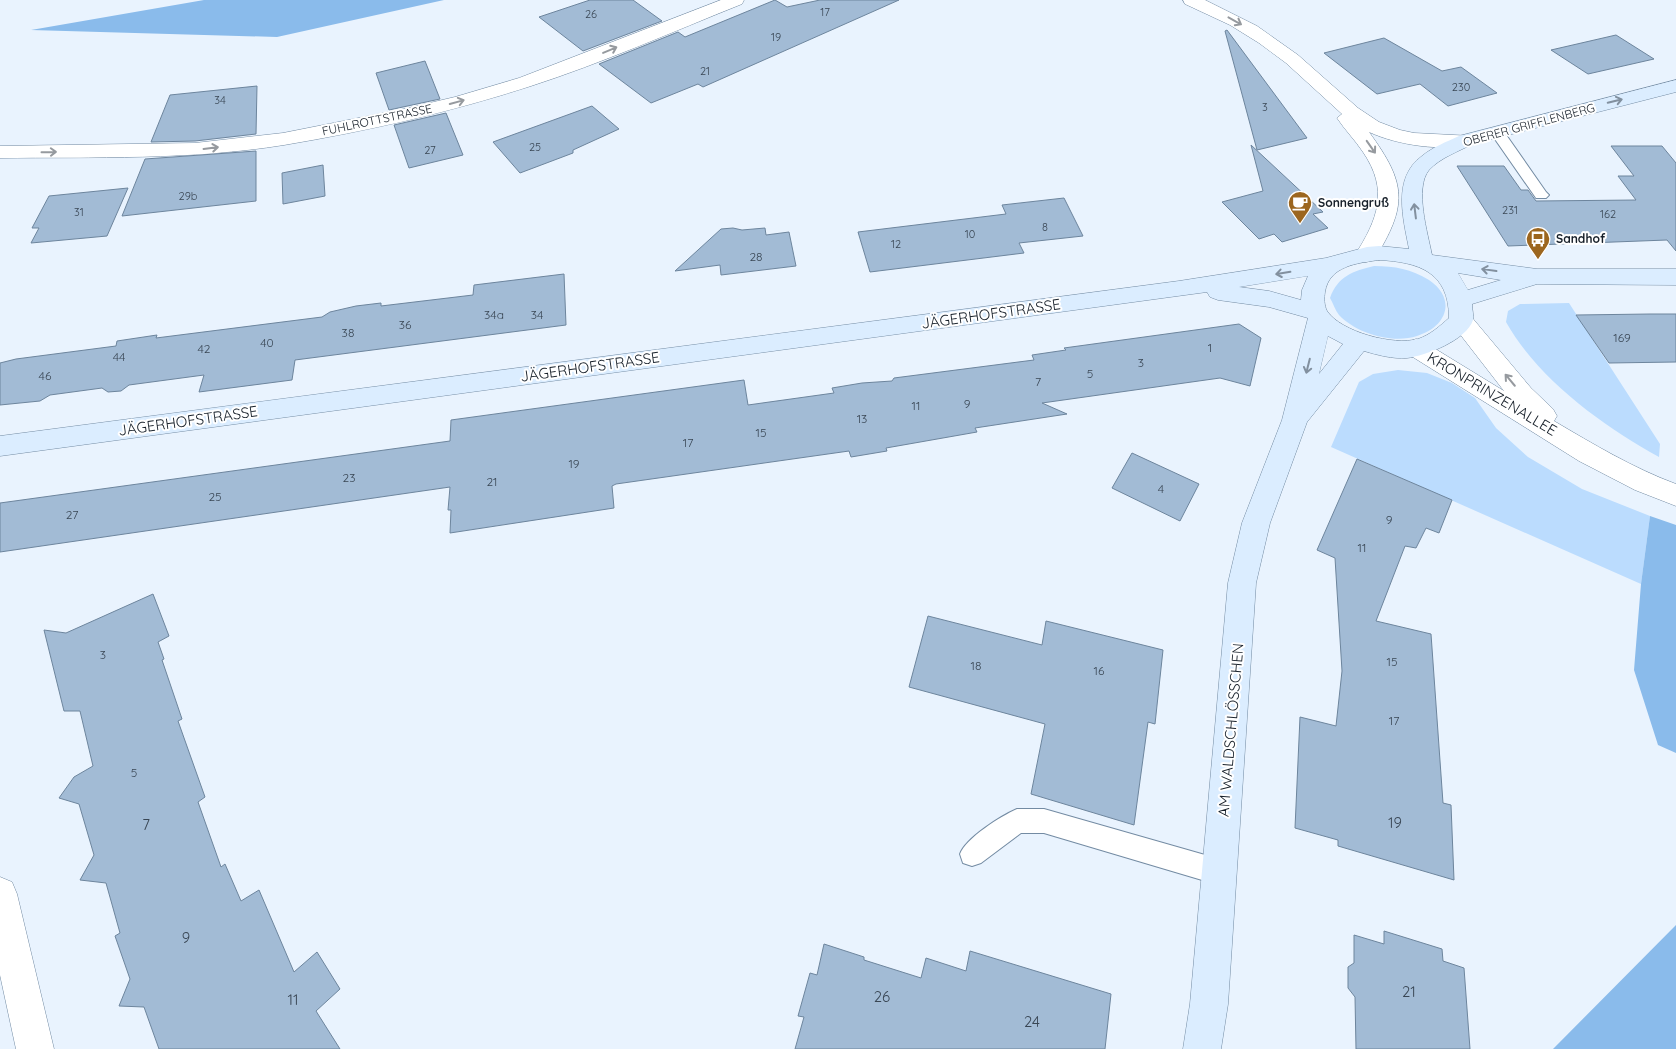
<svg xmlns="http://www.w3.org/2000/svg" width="1676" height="1049" font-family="Quicksand,sans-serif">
	<rect width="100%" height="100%" fill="#e9f3fe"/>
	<!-- green -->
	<path fill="#bbdcfe" d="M1374 266C1395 266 1411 269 1429 280 1457 299 1447 327 1417 336 1393 344 1357 334 1339 315 1335 310 1333 303 1330 298 1338 276 1353 271 1374 266Z
		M1569 303 1660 444 1659 457C1603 426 1538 379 1506 322L1508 311 1520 304Z
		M1398 370 1427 373 1452 383 1475 398 1496 428 1528 457 1582 489 1650 516 1641 584 1331 447 1359 382 1373 374Z"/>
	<!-- forest -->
	<path fill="#8abbeb" d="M204 0H444L277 37 31 30Z
		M1650 516 1676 525V753L1658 745 1634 670 1641 584Z
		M1676 925V1049H1553Z"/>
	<!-- building -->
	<path fill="#a2bbd5" stroke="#6d859d" d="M590 0H633L662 21 583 51 539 17Z
		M775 0 787 7 820 0H899L703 87 698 84 651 103 599 64 678 32 685 37Z
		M1227 30 1307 138 1257 150 1225 31Z
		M1616 35 1654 59 1588 74 1551 50Z
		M1384 38 1442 71 1461 67 1497 93 1448 106 1420 84 1377 94 1324 53Z
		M425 61 440 99 389 110 376 73Z
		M257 86 256 134 195 141 151 142 170 95Z
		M592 106 619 129 573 150V153L520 173 493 142Z
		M446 113 463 155 409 168 394 125Z
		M1251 145 1323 212 1313 214 1328 228 1282 242 1274 234 1259 239 1222 202 1263 191Z
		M1611 146H1662L1676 163V251L1667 240 1508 246 1457 166H1504L1521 190H1528L1536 201 1636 200 1618 176H1634Z
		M256 151V201L122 216 145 159Z
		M323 165 325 196 283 204 282 173Z
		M128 188 107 236 31 243 39 228H32L49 196Z
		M1064 198 1083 236 1019 243 1024 253 870 272 858 232 1006 214 1002 205Z
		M733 228 742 230 765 228 766 235 789 232 796 266 721 275 720 265 675 271 721 229Z
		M564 274 566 325 295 360 292 380 199 392 204 375 129 385 121 391 108 392 102 388 50 395 40 401 0 405V363L16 359 116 346 117 341 157 335 156 338 322 317 330 312 356 306 381 303V306L473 295 474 285Z
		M1650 314H1676V362L1609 363 1576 315Z
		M1239 324 1261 338 1250 386 1220 378 1042 403 1067 414 975 428 977 432 886 448 887 451 851 457 849 451 616 484 612 486 614 508 450 533 451 510H448L450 487 0 552V503L450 441 451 420 744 380 748 405 834 393 832 388 862 383 892 381 894 378 1034 360 1032 355 1066 350 1064 348Z
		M1132 453 1199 484 1180 521 1112 488Z
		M1357 459 1452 500 1439 533 1426 528 1416 548 1405 546 1376 621 1431 634 1443 803 1451 805 1454 880 1338 846V840L1295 828 1300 717 1336 726 1342 671 1335 558 1317 550Z
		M153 594 169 636 158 642 164 659 162 660 182 719 178 721 205 797 198 802 221 867 225 864 241 901 259 890 294 972 317 952 340 989 316 1011 340 1049H159L144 1007 119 1006 130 979 115 936 120 933 106 883 80 880 94 855 79 804 59 798 74 777 93 766 80 711H64L44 630 66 633Z
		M928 616 1042 645 1046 621 1163 650 1155 724 1148 722 1134 825 1031 794 1045 724 909 687Z
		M1384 931 1442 949 1443 961 1464 968 1470 1049H1356L1355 997 1348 988V967L1354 963V935L1384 944Z
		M824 944 864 957V960L921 978 926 958 966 971 970 951 1111 994 1105 1049H795L804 1017 798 1016 810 973 817 975Z"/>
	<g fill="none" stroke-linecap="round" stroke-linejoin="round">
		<!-- lane casing -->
		<g stroke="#738ba3" stroke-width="2">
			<path id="lane" d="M1497 128 1502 129 1546 192 1549 195 1546 198H1536L1490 132 1492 129Z
				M1017 809H1044L1219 859 1228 863 1232 872 1228 881 1219 885 1044 833H1021L981 863 972 866 963 863 960 854C966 838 1001 816 1017 809Z"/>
		</g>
		<!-- street casing -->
		<g stroke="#738ba3" stroke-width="1">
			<path id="street" d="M721 0H744L742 4C672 32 602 63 531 86 451 112 367 131 284 145 191 160 94 157 0 158V146L195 143 283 133 404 109 455 97 519 78Z
				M1183 0H1205L1257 26 1298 55 1358 108 1379 122 1400 130 1414 133 1473 136 1476 140 1473 144C1443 152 1397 145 1369 132 1407 184 1408 205 1374 260L1366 262 1358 260 1355 255C1378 219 1389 190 1363 152 1355 140 1345 130 1337 118L1342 114 1286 63 1259 43 1230 25 1185 4Z
				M1461 312 1469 314 1531 388 1553 409 1557 416 1554 421C1593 444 1633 468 1676 484V506L1635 490 1579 461 1408 354 1404 348 1408 342 1416 339 1424 342 1504 391 1449 320 1453 314Z
				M0 877 12 882 17 894 54 1049H16L0 975Z"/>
		</g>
		<!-- secondary casing -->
		<g stroke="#738ba3" stroke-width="1">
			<path id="secondary" d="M1676 80V92L1473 144C1459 151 1440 158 1429 170 1414 188 1428 234 1432 255L1537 269H1676V285L1537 284 1472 304C1472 309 1474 316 1473 320 1467 340 1425 356 1407 358 1392 359 1378 355 1364 351L1307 422 1270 523 1256 583 1228 1004 1221 1049H1183L1190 1004 1228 583 1242 523 1282 420 1308 318 1269 307 1218 300 1210 297 1207 292 0 456V436L1179 281 1326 258 1367 247 1379 246 1409 249C1403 218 1392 178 1422 156 1433 147 1446 142 1459 136ZM1379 260C1419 262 1449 272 1449 318 1440 326 1430 335 1418 339 1394 346 1341 332 1327 311 1324 305 1324 298 1325 292 1329 266 1357 263 1379 260ZM1458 273 1501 280 1468 290ZM1308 276 1302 290 1301 300 1269 291 1239 287ZM1328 336 1343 344 1319 374Z"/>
		</g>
		<!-- lane -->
		<use href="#lane" fill="#fff" fill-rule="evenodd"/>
		<!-- street -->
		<use href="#street" fill="#fff" fill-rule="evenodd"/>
		<!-- secondary -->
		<use href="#secondary" fill="#dbedff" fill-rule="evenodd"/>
	</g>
	<!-- one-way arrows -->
	<defs><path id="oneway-shaft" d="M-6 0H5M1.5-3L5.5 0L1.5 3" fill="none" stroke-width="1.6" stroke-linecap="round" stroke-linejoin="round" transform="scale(1.25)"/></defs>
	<g stroke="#969a9f">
		<use href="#oneway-shaft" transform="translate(1235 21) rotate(29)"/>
		<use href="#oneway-shaft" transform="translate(610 50) rotate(-23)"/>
		<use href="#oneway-shaft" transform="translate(457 102) rotate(-15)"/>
		<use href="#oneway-shaft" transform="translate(1371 147) rotate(55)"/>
		<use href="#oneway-shaft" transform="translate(211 148) rotate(-7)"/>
		<use href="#oneway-shaft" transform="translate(49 152) rotate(-1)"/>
		<use href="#oneway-shaft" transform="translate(1510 380) rotate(-130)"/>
	</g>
	<g stroke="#82909f">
		<use href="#oneway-shaft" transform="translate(1615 101) rotate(-14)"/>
		<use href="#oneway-shaft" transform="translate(1415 211) rotate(-97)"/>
		<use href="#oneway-shaft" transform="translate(1489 270) rotate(-172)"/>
		<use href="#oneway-shaft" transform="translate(1283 273) rotate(171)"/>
		<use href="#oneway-shaft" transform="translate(1308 366) rotate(104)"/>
	</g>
	<!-- icons -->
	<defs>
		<g id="cafe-pin" transform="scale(1.25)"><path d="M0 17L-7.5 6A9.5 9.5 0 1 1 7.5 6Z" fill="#9c661f" stroke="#fff"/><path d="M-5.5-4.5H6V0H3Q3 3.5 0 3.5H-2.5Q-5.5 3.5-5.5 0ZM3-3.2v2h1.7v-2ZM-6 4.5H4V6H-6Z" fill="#fff"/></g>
		<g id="bus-pin" transform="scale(1.25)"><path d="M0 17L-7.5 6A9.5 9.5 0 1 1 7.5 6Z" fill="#9c661f" stroke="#fff"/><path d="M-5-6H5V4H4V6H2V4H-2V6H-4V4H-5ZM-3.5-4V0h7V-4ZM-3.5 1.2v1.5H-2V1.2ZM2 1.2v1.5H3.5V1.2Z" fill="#fff"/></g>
	</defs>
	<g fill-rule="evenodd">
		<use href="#cafe-pin" x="1300" y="203"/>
		<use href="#bus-pin" x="1538" y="239"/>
	</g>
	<g text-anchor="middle" stroke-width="4" stroke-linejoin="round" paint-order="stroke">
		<!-- far-number labels -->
		<g font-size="11" fill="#394654">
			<text x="825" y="16">17</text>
			<text x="591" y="18">26</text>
			<text x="776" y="41">19</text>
			<text x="705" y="75">21</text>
			<text x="1461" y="91">230</text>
			<text x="220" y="104">34</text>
			<text x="1265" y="111">3</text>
			<text x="535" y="151">25</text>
			<text x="430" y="154">27</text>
			<text x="188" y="200">29b</text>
			<text x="1510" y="214">231</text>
			<text x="79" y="216">31</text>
			<text x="1608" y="218">162</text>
			<text x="1045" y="231">8</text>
			<text x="970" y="238">10</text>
			<text x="896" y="248">12</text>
		</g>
		<!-- far-street labels -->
		<g font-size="12" fill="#161f29" stroke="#fff">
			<text transform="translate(377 120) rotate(-12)" y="4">FUHLROTTSTRASSE</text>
			<text transform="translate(1529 125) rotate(-15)" y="4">OBERER GRIFFLENBERG</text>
		</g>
		<!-- far-poi labels -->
		<g font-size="12" font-weight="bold" fill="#161f29" stroke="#fff" text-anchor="start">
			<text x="1318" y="207">Sonnengruß</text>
			<text x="1556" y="243">Sandhof</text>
		</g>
		<!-- number labels -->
		<g font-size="12" fill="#394654">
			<text x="756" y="261">28</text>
			<text x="494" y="319">34a</text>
			<text x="537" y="319">34</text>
			<text x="405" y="329">36</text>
			<text x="348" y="337">38</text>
			<text x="1622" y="342">169</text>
			<text x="267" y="347">40</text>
			<text x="1210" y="352">1</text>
			<text x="204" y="353">42</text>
			<text x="119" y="361">44</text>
			<text x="1141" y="367">3</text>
			<text x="1090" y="378">5</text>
			<text x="45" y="380">46</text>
			<text x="1038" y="386">7</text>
			<text x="967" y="408">9</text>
			<text x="916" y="410">11</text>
			<text x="862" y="423">13</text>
			<text x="761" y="437">15</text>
			<text x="688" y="447">17</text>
			<text x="574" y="468">19</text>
			<text x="349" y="482">23</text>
			<text x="492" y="486">21</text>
			<text x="1161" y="493">4</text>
			<text x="215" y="501">25</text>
			<text x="72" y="519">27</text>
			<text x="1389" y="524">9</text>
			<text x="1362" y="552">11</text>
			<text x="103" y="659">3</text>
			<text x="1392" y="666">15</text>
			<text x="976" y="670">18</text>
			<text x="1099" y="675">16</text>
			<text x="1394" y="725">17</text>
			<text x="134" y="777">5</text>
		</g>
		<!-- street labels -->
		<g font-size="15" fill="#161f29" stroke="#fff">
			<text transform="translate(991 314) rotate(-8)" y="5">JÄGERHOFSTRASSE</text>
			<text transform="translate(590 367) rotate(-8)" y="5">JÄGERHOFSTRASSE</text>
			<text transform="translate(1492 394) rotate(31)" y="5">KRONPRINZENALLEE</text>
			<text transform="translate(188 421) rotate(-8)" y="5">JÄGERHOFSTRASSE</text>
			<text transform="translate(1231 730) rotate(-85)" y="5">AM WALDSCHLÖSSCHEN</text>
		</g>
		<!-- near-number labels -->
		<g font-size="15" fill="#394654">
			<text x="1395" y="828">19</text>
			<text x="146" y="830">7</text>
			<text x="186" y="943">9</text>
			<text x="1409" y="997">21</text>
			<text x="882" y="1002">26</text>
			<text x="293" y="1005">11</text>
			<text x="1032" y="1027">24</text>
		</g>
	</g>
</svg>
